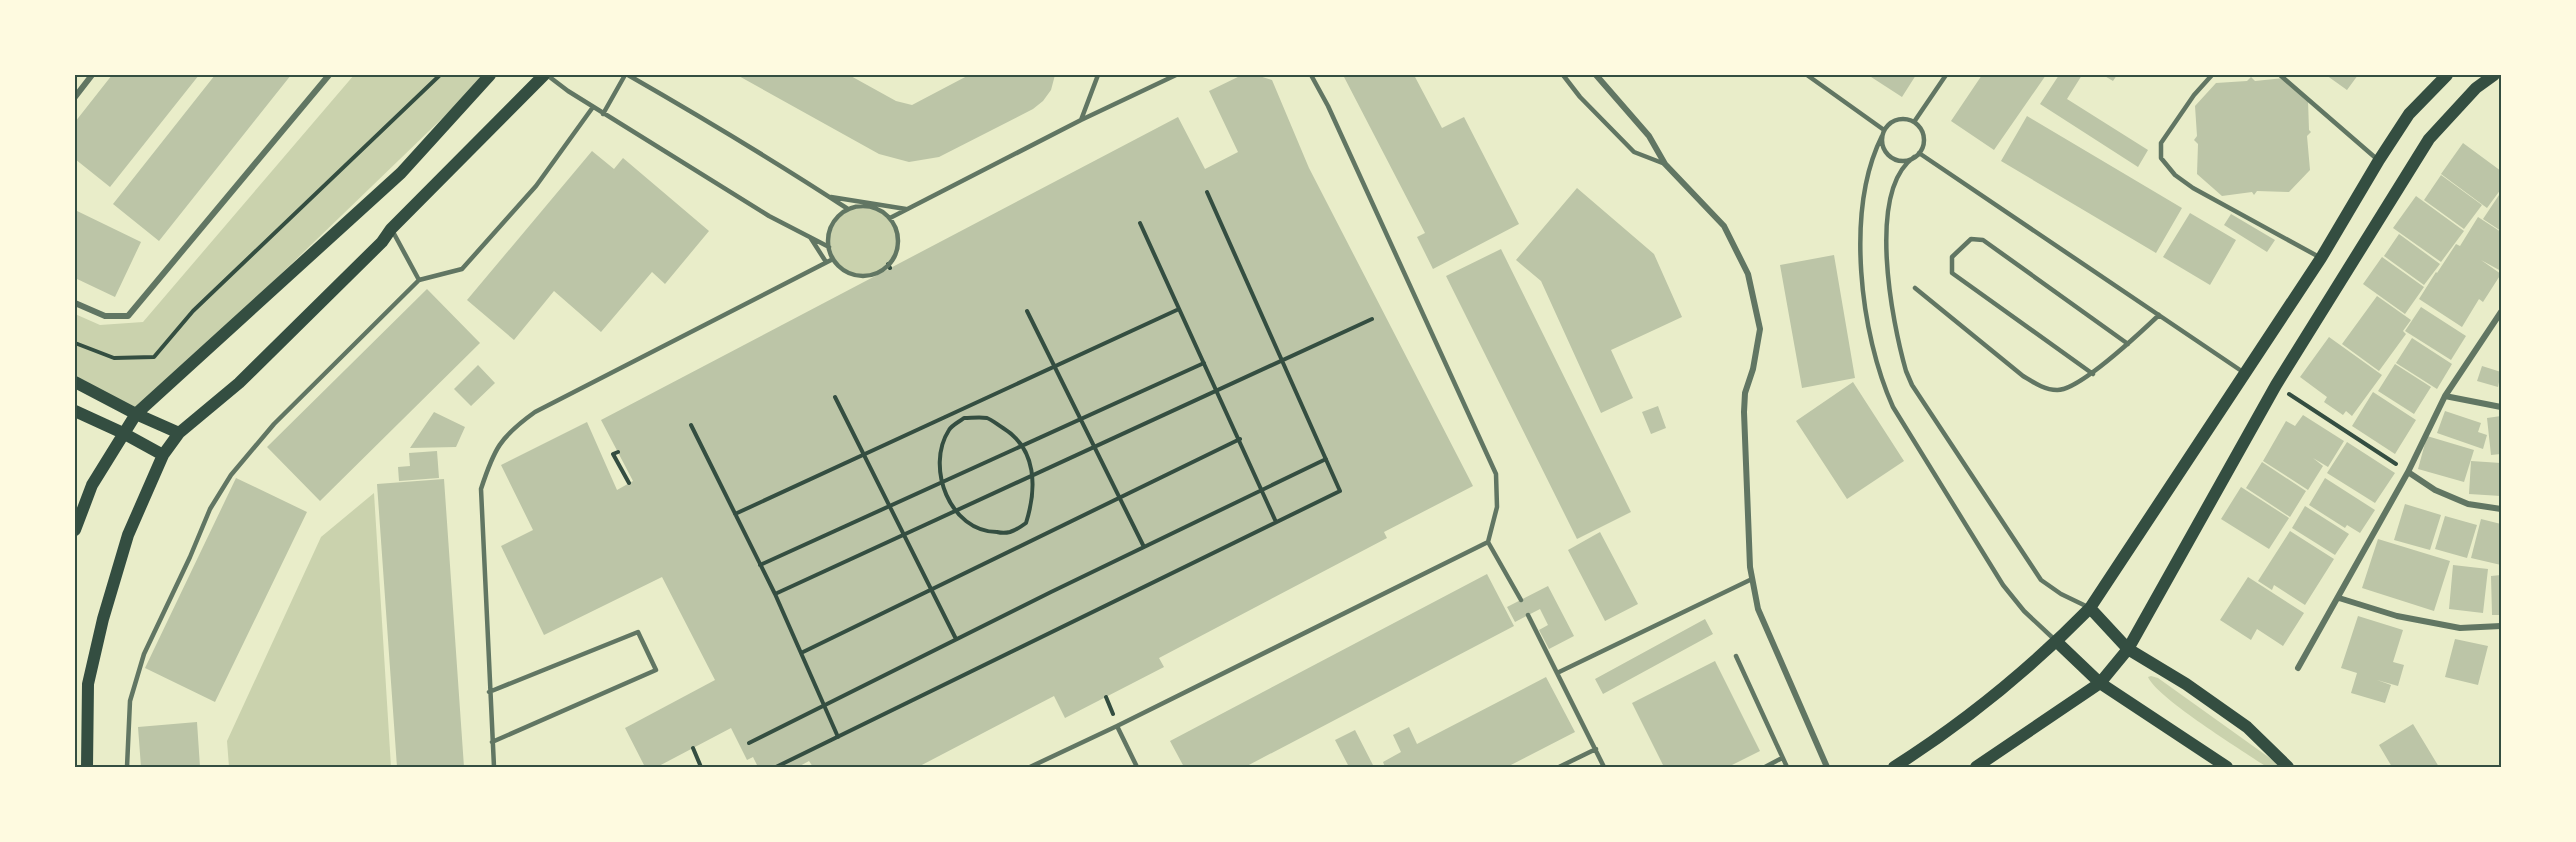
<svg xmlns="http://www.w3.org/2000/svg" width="2576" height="842" font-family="Mulish,sans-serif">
	<rect width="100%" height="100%" fill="#e9edc9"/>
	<!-- green -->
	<path fill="#cad2ad" d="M354 75H487L136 414 75 379V314L100 325 143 322Z
		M830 241a34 34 0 1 1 68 0a34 34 0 1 1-68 0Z
		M374 493 391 767H229L227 741 321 537Z
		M2151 676 2158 678 2274 761 2279 767H2267C2243 751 2157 698 2148 677Z"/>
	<!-- building -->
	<path fill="#bcc5a7" d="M112 75H199L110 187 75 159V122Z
		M215 75H291L159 241 113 204Z
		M737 75H849L896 101 912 105 969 75H1055L1051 90 1043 101 1033 109 939 157 909 162 879 154Z
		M1242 75H1256L1272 80 1309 168 1473 486 1384 532 1387 538 1159 658 1164 667 1065 718 1054 696 918 767H813L809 761 798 767H758L753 757 747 760 731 728 657 767H645L625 728 715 680 662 577 544 635 501 546 533 530 501 465 587 422 617 490 633 481 601 420 1178 117 1205 169 1238 152 1209 91Z
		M1343 75H1414L1442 128 1464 117 1519 224 1433 269 1417 237 1425 233Z
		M1868 75H1916L1902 97Z
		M1982 75H2046L1994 150 1951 121Z
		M2059 75H2082L2067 99 2148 150 2138 167 2040 104Z
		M2103 75H2117L2113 81Z
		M2326 75H2358L2347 90Z
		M2251 77 2255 81 2284 78 2308 100 2309 130 2311 132 2307 136 2310 170 2289 192 2257 191 2254 195 2252 192 2222 196 2197 174 2198 144 2194 140 2197 136 2195 106 2216 83 2247 81Z
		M2027 116 2182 208 2156 253 2001 161Z
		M2463 143 2501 171V189L2487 208 2441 174Z
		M592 151 614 169 623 158 709 231 665 284 652 272 601 332 554 291 514 340 467 300Z
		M2441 175 2482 205 2464 229 2424 200Z
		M1577 188 1654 254 1682 317 1611 350 1633 398 1601 413 1541 281 1516 260Z
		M2501 192V231L2483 219Z
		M2416 196 2464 231 2441 262 2393 228Z
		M75 210 141 242 115 297 75 278Z
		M2190 213 2236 240 2210 285 2163 257Z
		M2231 214 2275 240 2267 252 2224 225Z
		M2478 217 2501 232V271L2481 260 2501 274 2483 302 2479 299 2462 327 2419 299 2436 272 2437 273 2456 244 2460 246Z
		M2399 234 2440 264 2424 285 2384 256Z
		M1501 249 1631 512 1577 539 1446 276Z
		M1834 255 1855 378 1802 388 1780 265Z
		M2382 257 2424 287 2405 314 2363 284Z
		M427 289 480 343 320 501 267 447Z
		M2377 296 2411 320 2403 331 2406 334 2379 371 2342 344Z
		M2421 307 2466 336 2451 360 2405 331Z
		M2329 337 2382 375 2352 416 2346 411 2343 415 2324 402 2327 397 2300 377Z
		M2412 338 2452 364 2437 389 2396 363Z
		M2395 364 2431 387 2414 414 2378 391Z
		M478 365 495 383 471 406 454 389Z
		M2482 366 2501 372 2498 387 2477 381Z
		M1853 382 1904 461 1847 499 1796 421Z
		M2373 392 2416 420 2395 454 2352 426Z
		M1658 406 1666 428 1651 434 1642 412Z
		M2445 411 2481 423 2478 432 2487 435 2483 449 2437 433Z
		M434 412 465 427 456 447 410 448Z
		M2303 415 2344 441 2328 467 2313 458 2323 466 2308 490 2263 461 2286 421 2295 426Z
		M2501 416V454L2491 455 2487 418Z
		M2427 436 2474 450 2464 482 2418 469Z
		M2347 442 2395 473 2375 503 2327 473Z
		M437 451 439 478 399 481 398 467 410 466 409 453Z
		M2471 461 2501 463V496L2469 494Z
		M2262 462 2306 491 2290 517 2246 488Z
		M236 478 307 512 215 702 145 668Z
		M2325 478 2375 510 2360 533 2347 525 2345 528 2309 505Z
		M444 479 464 767H397L377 484Z
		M2241 487 2289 518 2269 549 2221 519Z
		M2405 504 2441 515 2430 550 2394 540Z
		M2305 506 2349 534 2335 555 2292 528Z
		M2445 516 2477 525 2467 558 2435 549Z
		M2481 519 2501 524V565L2471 558Z
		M2290 531 2334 559 2305 605 2274 585 2272 590 2258 581Z
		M1600 532 1638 604 1605 621 1568 550Z
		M2378 539 2450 561 2434 611 2362 588Z
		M2453 565 2488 569 2483 613 2449 609Z
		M1487 574 1514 626 1245 767H1184L1170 741Z
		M2501 575V615H2492L2491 576Z
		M2248 577 2304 613 2283 646 2257 629 2251 640 2220 620Z
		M1548 586 1574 636 1549 649 1539 630 1548 625 1540 609 1515 622 1507 607Z
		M2358 616 2403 630 2393 662 2404 665 2398 686 2377 680 2391 685 2385 703 2351 693 2357 673 2341 668Z
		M1705 619 1713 634 1603 694 1595 679Z
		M2455 639 2488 646 2478 685 2445 677Z
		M1715 661 1760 751 1728 767H1664L1632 703Z
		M1546 677 1575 732 1507 767H1385L1383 762 1401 752 1393 735 1409 727 1417 744Z
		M197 722 200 767H141L138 727Z
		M2413 724 2439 767H2392L2379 745Z
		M1355 730 1374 767H1349L1335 740Z"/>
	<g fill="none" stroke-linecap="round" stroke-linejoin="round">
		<!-- path -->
		<path stroke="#344e41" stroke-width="4" d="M1140 223 1276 522
			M888 264 890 268
			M1027 311 1144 547
			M75 343 114 358 154 357 193 311 440 75
			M2289 394 2396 464
			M835 397 956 639
			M964 418C971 418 980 417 987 418 992 420 998 425 1003 428 1037 449 1037 488 1026 523 1022 526 1016 530 1010 532 1006 533 1001 533 997 532 950 532 925 467 949 430 952 425 959 422 964 418Z
			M691 425 775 594 838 737
			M618 452 613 454 629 483
			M735 514 1179 309
			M760 565 1204 363
			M775 594 1372 319
			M801 653 1240 439
			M1106 697 1113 714
			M749 743 1051 592 1326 459
			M693 748 701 767
			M776 767 1340 491 1207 192"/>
		<!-- service -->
		<path stroke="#617663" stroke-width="4.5" d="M547 75 568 91 769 216 829 247
			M628 75C703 118 776 162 848 209
			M1563 75 1580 97 1634 152 1665 164
			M1807 75 1884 130
			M2212 75 2194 95 2161 143V158L2175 175 2193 188 2321 258
			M2280 75 2378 160
			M603 114 625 75
			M1882 140a21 21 0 1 1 42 0a21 21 0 1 1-42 0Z
			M1081 120 1098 75
			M1914 122 1946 75
			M1882 136C1845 210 1860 334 1893 407L2003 585 2024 611 2055 640
			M1919 153 2243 372
			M1914 157C1866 191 1892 322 1906 371L1912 385 2041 580 2061 594 2088 607
			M831 197 906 209
			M828 241a35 35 0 1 1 70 0a35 35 0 1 1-70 0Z
			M890 218 1081 120 1176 75
			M392 230 419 280
			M810 237 826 262
			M1915 288 2023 376C2033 382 2044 390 2057 390 2079 391 2141 332 2159 315
			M2093 374 1952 273V257L1971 239 1983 240 2128 344
			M1488 542 1521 600
			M1528 615 1604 767
			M1736 656 1787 767
			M1557 673 1752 579
			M489 692 638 632 656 670 492 742
			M1117 726 1137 767
			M127 767 130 701 144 654 190 557 210 509 231 475 274 424 419 280 462 269 536 186 593 107
			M494 767 481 489C494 449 500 437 535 412L833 259
			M1030 767 1117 726 1488 542 1497 507 1496 474 1328 106 1311 75
			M1559 767 1596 749
			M1765 767 1782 758"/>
		<!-- minor -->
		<path stroke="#617663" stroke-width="6" d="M1596 75 1649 136 1665 164 1724 226 1748 274 1760 329 1753 369 1745 393 1744 412 1750 567 1758 609 1827 767
			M75 97 92 75
			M75 303 105 316H128L329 75
			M2445 396 2501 407
			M2408 472 2435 490 2468 504 2501 509
			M2339 598 2397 616 2460 628 2501 626
			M2298 668 2408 472 2445 396 2501 312"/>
		<!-- secondary -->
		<path stroke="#344e41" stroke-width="12" d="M75 382 136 414 179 433
			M75 411 123 433 163 455
			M75 530 92 485 136 414 401 173 490 75
			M2090 608 2128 649 2186 684 2247 727 2288 767
			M2057 642 2100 683 2227 767
			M87 767 88 684 103 619 128 535 163 455 179 433 239 383 382 242 391 229 544 75
			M1894 767C1965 722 2031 668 2090 608L2321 258 2379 160 2409 114 2447 75
			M1976 767 2100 683 2128 649 2276 385 2429 139 2476 88 2494 75"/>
	</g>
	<!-- border -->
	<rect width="2576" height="842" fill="none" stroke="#fefae0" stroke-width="153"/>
	<rect x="76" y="76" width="2424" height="690" fill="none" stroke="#344e41" stroke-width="2"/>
</svg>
